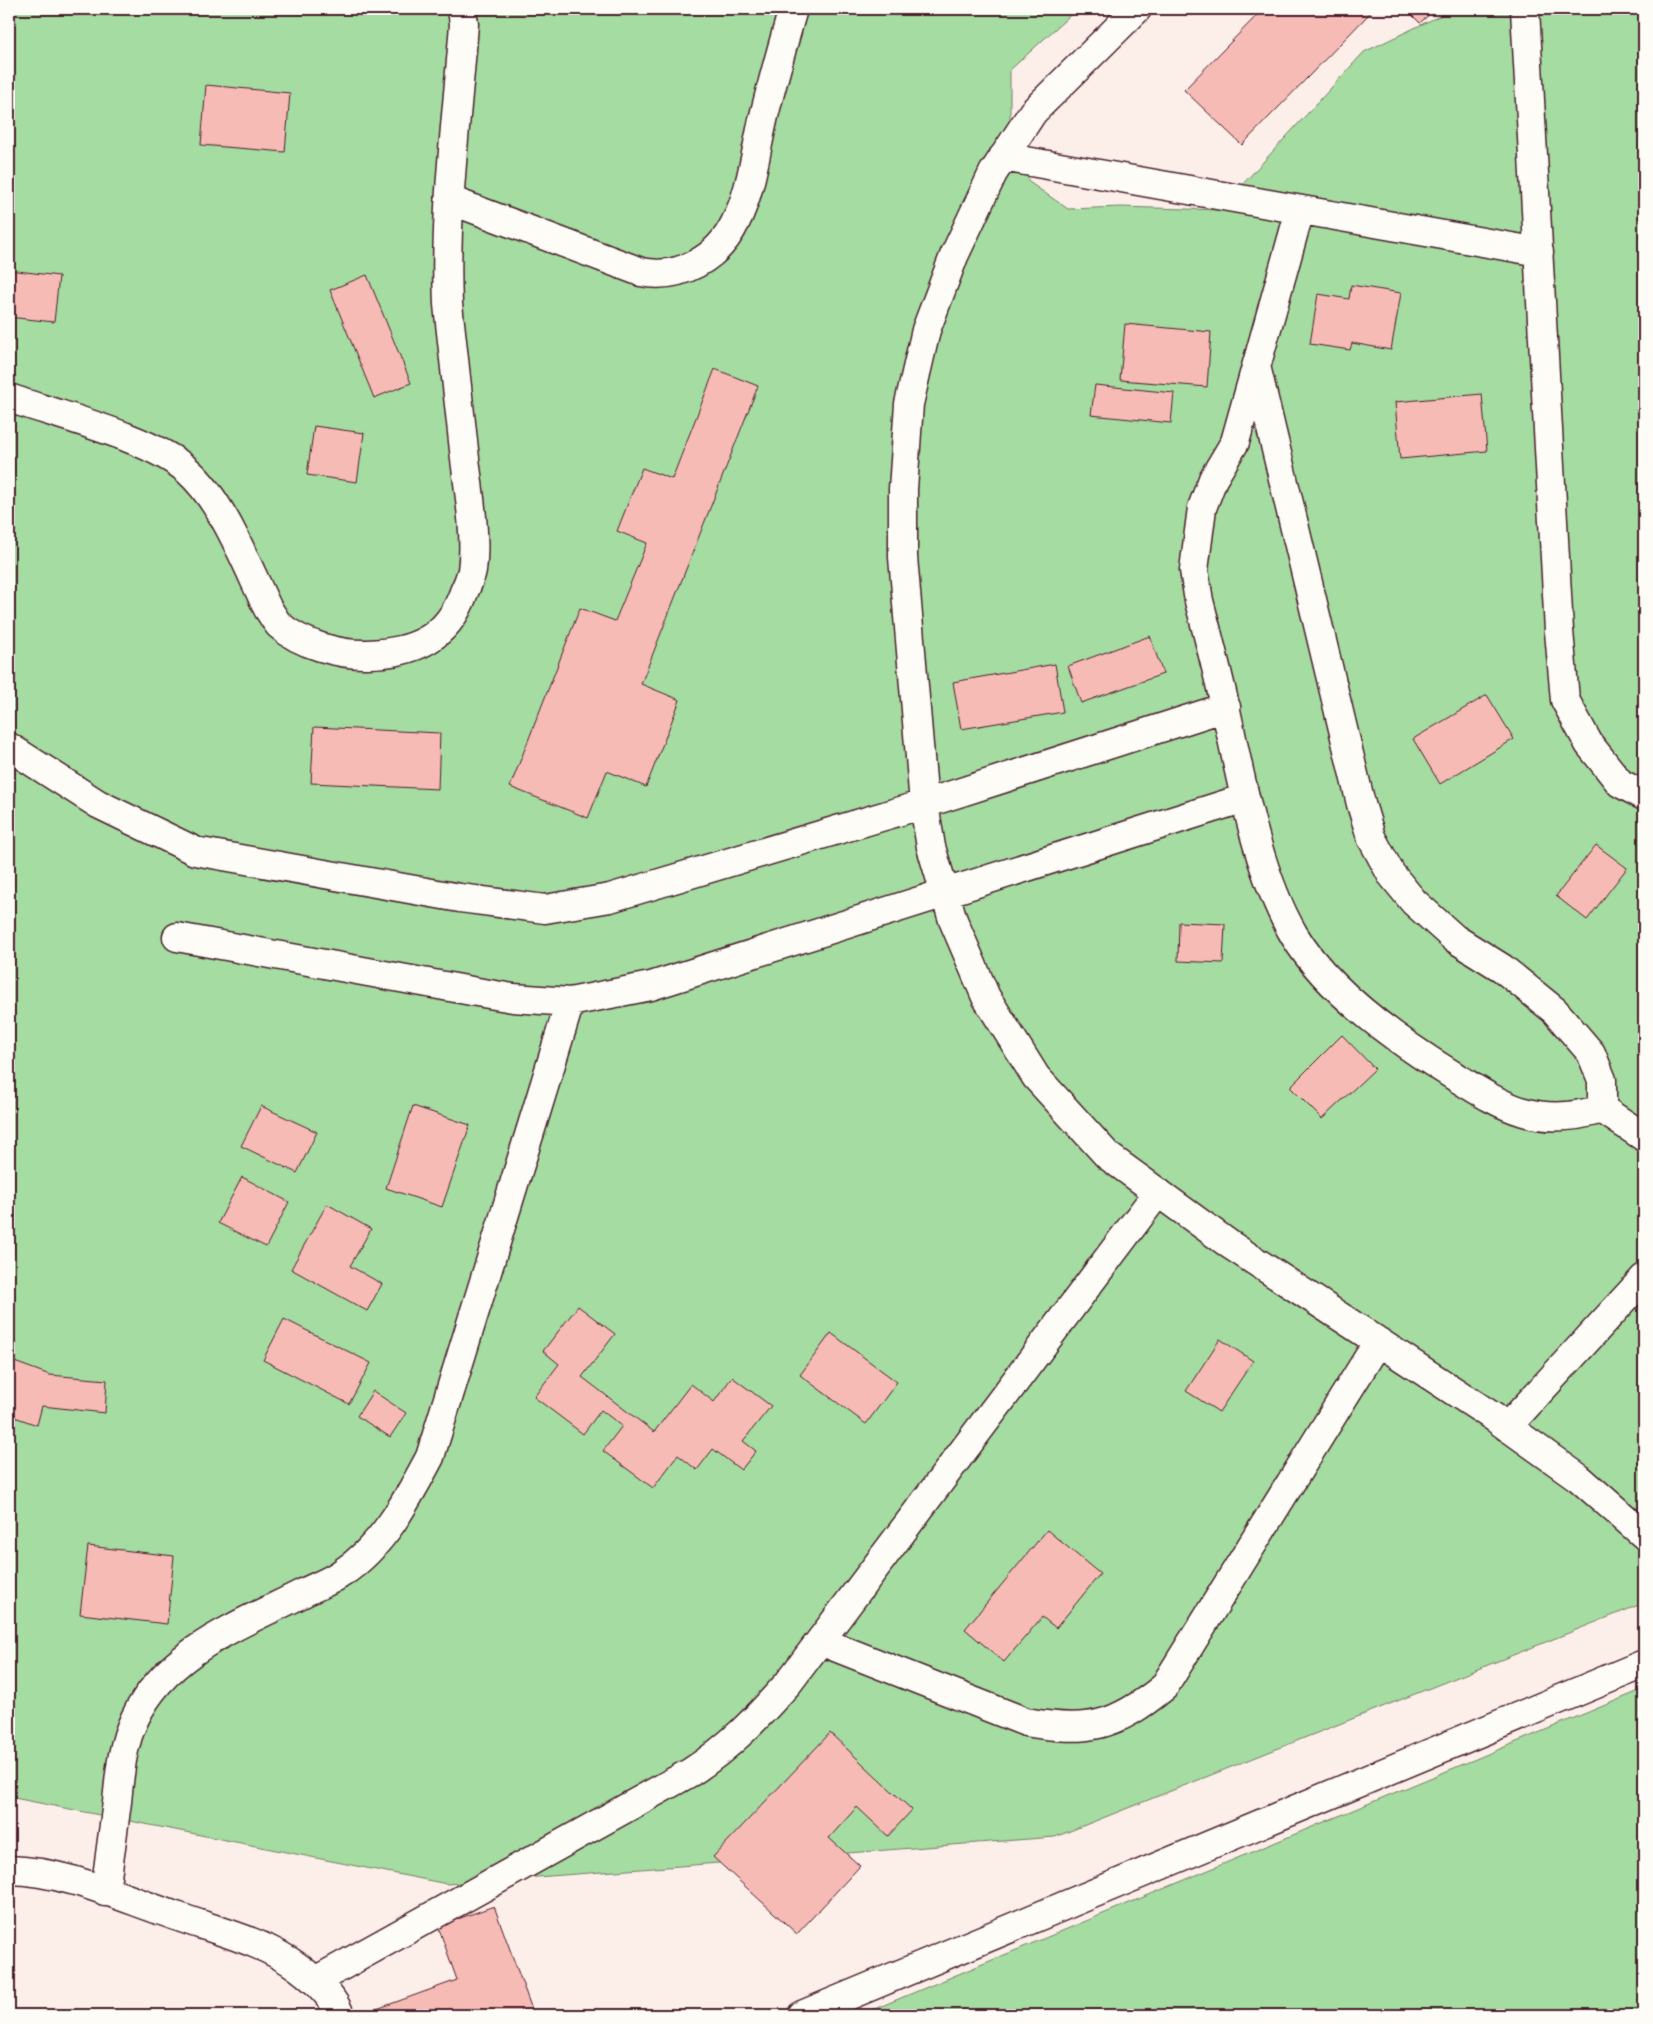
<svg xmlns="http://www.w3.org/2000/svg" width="1653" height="2024" font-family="Sriracha,sans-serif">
	<rect width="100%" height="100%" fill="#fcefea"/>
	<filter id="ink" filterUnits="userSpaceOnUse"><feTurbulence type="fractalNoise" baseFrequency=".02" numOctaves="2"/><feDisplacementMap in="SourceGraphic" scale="10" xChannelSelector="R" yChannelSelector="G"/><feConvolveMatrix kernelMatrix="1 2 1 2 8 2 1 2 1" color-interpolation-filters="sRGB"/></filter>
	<g filter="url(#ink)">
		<!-- green -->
		<path fill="#a4dca1" stroke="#777e66" d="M9 9H1077L1010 70V129L1029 182 1068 209 1121 207 1219 210 1364 52 1454 9H1644V1603L1055 1837 447 1884 9 1797Z
			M1644 1689V2015H860Z"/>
		<!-- building -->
		<path fill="#f7bbb6" stroke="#4a1f2b" d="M1263 9H1374L1242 145 1184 90Z
			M1406 9H1435L1420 23Z
			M206 85 290 93 285 152 201 145Z
			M9 270 59 276 54 322 9 317Z
			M367 275 411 383 374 398 330 290Z
			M1351 285 1401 293 1391 350 1352 343 1350 350 1310 344 1318 294 1349 299Z
			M1125 324 1211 332 1207 387 1120 380Z
			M715 369 758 386 641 684 680 700 646 787 607 771 588 818 510 787 580 608 615 621 647 543 617 531 642 468 672 479Z
			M1095 385 1174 393 1171 423 1091 415Z
			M1482 394 1487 451 1400 459 1395 402Z
			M314 426 364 433 357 482 307 475Z
			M1150 636 1163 674 1081 703 1068 666Z
			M1055 664 1063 712 961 729 953 682Z
			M1487 695 1514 739 1440 784 1413 739Z
			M314 727 440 733 438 789 311 783Z
			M1596 845 1627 868 1587 920 1556 896Z
			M1179 922 1225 924 1223 963 1178 961Z
			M1342 1035 1375 1069 1322 1119 1290 1087Z
			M261 1106 317 1132 297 1173 241 1146Z
			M413 1106 470 1125 442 1207 386 1188Z
			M242 1177 289 1202 266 1247 218 1223Z
			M327 1204 371 1229 350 1266 382 1284 367 1311 291 1269Z
			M578 1306 615 1334 582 1377 654 1432 691 1384 714 1402 732 1377 771 1406 743 1441 756 1451 741 1470 713 1449 697 1470 678 1455 653 1488 603 1451 622 1426 601 1410 583 1434 534 1397 559 1364 543 1351Z
			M284 1319 371 1363 349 1404 263 1360Z
			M831 1333 897 1382 866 1424 800 1375Z
			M1220 1339 1253 1361 1219 1412 1186 1391Z
			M9 1360 50 1375 107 1380 105 1413 42 1406 37 1425 9 1415Z
			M373 1391 406 1413 390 1437 357 1416Z
			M1047 1530 1100 1574 1056 1628 1042 1617 1004 1662 965 1629Z
			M88 1546 174 1556 167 1624 80 1614Z
			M830 1733 912 1810 888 1836 857 1807 829 1838 860 1866 797 1934 713 1857Z
			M494 1906 534 2015H373L371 2011 457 1980 438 1926Z"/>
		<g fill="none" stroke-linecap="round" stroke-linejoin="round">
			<!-- minor casing -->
			<g stroke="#4a1f2b" stroke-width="31">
				<path id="minor" d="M1137 9 1033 112 993 173 954 256 926 330 909 404 903 489V557L924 804 931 847 953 920 986 997 1036 1077 1108 1156 1229 1244 1495 1418 1579 1478 1644 1535
					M1525 9 1559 631 1565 700 1589 744 1620 783 1644 796
					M1003 157 1539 252
					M450 200 641 272C680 280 718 258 735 223 751 193 756 149 764 116 773 80 783 44 793 9
					M1300 210 1235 442 1213 479 1202 508 1194 570 1199 601C1209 639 1219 677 1227 715 1242 784 1258 874 1294 935 1327 990 1396 1040 1451 1074 1504 1107 1537 1129 1602 1109L1644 1137
					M1257 370 1361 804 1371 837 1391 874 1414 902 1454 938 1502 968 1555 1011 1591 1053 1602 1080V1109
					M9 398C57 415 152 438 188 471 224 503 247 566 268 609 272 614 275 621 279 625 300 644 340 655 367 654 413 653 448 639 464 592 467 586 470 578 472 571 477 534 468 488 464 450 459 402 453 353 448 304 444 211 457 117 464 24L462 9
					M9 747 98 804 195 851 460 898 545 909 610 898 924 804 1226 707
					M177 937 477 992 513 998 570 1002 651 986 1245 798
					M1507 1427 1644 1278
					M820 1641 1026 1722C1088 1733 1115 1727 1164 1687L1378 1342
					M9 1870C66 1871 122 1898 176 1916 217 1931 263 1941 298 1967 314 1979 333 1996 340 2015
					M105 1892C109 1862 113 1832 117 1802 120 1772 122 1745 135 1718 167 1650 243 1624 305 1592 317 1586 331 1581 342 1573 384 1545 407 1500 430 1457L570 1002
					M315 1981 691 1772C731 1746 758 1717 789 1682L1158 1192
					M802 2015 1644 1664"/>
			</g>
			<!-- minor -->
			<use href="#minor" stroke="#fdfcf7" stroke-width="28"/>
		</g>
	</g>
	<!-- margin -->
	<rect width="1653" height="2024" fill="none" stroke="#fdfcf7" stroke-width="30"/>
	<rect x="15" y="15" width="1623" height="1994" fill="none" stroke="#4a1f2b" stroke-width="2" filter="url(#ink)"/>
</svg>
